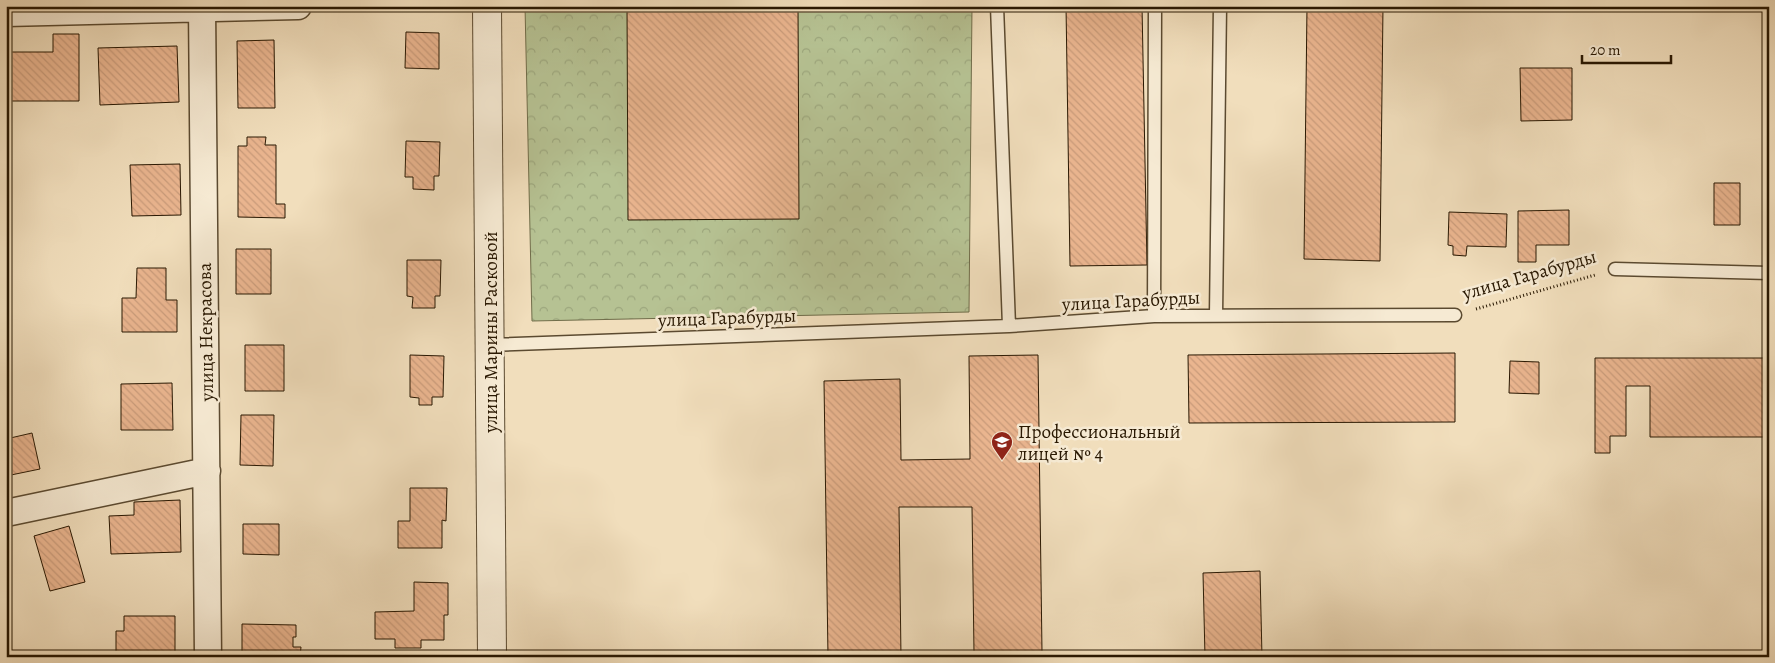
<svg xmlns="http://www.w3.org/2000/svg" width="1775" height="663" font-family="Alegreya,serif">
	<defs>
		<pattern id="forest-crowns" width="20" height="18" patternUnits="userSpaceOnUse" patternTransform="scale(1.25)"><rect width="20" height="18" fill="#b6c293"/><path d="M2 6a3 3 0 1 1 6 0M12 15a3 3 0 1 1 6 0" fill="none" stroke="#9ca67d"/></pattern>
		<pattern id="building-back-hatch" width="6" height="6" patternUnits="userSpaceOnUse" patternTransform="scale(1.25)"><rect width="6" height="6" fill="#eab58f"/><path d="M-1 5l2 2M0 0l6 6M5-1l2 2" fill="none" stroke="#c99b7a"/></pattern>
	</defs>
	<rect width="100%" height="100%" fill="#f1debc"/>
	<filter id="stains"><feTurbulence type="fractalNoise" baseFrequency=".004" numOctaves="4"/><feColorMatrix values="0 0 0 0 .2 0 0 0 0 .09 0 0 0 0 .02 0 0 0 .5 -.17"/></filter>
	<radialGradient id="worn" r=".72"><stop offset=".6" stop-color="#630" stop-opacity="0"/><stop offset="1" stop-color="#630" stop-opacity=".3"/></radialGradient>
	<!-- forest -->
	<path fill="url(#forest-crowns)" stroke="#706d4a" d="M525 6H972L969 312 532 321Z"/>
	<!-- building -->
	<path fill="url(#building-back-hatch)" stroke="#291802" d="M627 6H798L799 219 628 220Z
		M1066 6H1142L1147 265 1070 266Z
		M1307 6H1383L1380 261 1304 259Z
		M406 32 439 33V69L405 68Z
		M53 34H79V101H6V52H53Z
		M274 40 275 108H238L237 41Z
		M177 46 179 102 100 105 98 48Z
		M1520 68H1572V120L1521 121Z
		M247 137H266L265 145H276V204H285V218L238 217V146H247Z
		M406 141 440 142 439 176H434V190L413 189V177H405Z
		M180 164 181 215 132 216 130 165Z
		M1714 183H1740V225H1714Z
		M1569 210V245H1536V262H1518V211Z
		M1449 212 1507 214 1506 247 1467 246 1466 256 1453 255V246L1448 245Z
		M236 249H271V294H236Z
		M407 260H441L440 296H435V308H412L413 297 407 296Z
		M137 268H166V300H177V332H122V298H136Z
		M245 345H284V391H245Z
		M1455 353V422L1189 423 1188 355Z
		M410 355 444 356 443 397H432V405H419V398L410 397Z
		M1038 355 1042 652 974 653 972 507H899L901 657H828L824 381 900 379 901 460 970 459 969 356Z
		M1595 358H1769V437H1650V386H1626V436H1610V453H1595Z
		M1510 361 1539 362V394L1509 393Z
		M172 383 173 430H121V384Z
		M241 415H274L273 466 240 465Z
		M32 433 40 469 6 476V439Z
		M410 488H447L446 521 442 520V548H398V521H410Z
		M180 500 181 552 111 554 109 516 134 515V502Z
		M243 524H279V555L243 554Z
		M69 526 85 582 50 591 34 536Z
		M1260 571 1262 657H1205L1203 573Z
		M414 582 448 583V615H444V640H421V648H395V639H375V612L414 611Z
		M124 616H175V657H116V631H124Z
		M242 624 296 625V637H293V647H301L300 657H242Z"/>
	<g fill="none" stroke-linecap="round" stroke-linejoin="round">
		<!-- service casing -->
		<g stroke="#5b4a30" stroke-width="15">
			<path id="service" d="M997 6 1009 326
				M1615 269 1769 273
				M1216 315 1220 6
				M1154 316 1155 6
				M490 345 1009 326 1154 316 1455 315"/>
		</g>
		<!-- minor casing -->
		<g stroke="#5b4a30" stroke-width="29">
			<path id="minor" d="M202 6 208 657
				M6 13 298 6
				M6 513 207 471"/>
		</g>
		<!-- tertiary casing -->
		<g stroke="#5b4a30" stroke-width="30">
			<path id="tertiary" d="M487 6 492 657"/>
		</g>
		<!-- path -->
		<path stroke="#291802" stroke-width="3" stroke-dasharray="1 2.5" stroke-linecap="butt" d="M1476 309 1595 275"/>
		<!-- service -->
		<use href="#service" stroke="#f6ead3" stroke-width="12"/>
		<!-- minor -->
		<use href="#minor" stroke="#f6ead3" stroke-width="26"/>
		<!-- tertiary -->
		<use href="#tertiary" stroke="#f6ead3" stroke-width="28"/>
	</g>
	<!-- icons -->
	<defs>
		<g id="university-pin" transform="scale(1.125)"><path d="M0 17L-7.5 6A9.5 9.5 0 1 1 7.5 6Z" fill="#8f2418" stroke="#f6ead3"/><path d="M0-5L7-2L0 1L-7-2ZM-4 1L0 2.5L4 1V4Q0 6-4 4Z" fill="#fff"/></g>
	</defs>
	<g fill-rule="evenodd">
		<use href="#university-pin" x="1002" y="442"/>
	</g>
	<g text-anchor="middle" stroke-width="5" stroke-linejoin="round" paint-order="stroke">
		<!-- street labels -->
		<g font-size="19" fill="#291802" stroke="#f6ead3">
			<text transform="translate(1529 274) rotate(-16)" y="7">улица Гарабурды</text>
			<text transform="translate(1131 300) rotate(-3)" y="7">улица Гарабурды</text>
			<text transform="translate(727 317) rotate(-2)" y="7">улица Гарабурды</text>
			<text transform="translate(205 332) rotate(-91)" y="7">улица Некрасова</text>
			<text transform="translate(490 332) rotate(-90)" y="7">улица Марины Расковой</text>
		</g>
		<!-- poi labels -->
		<g font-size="19" fill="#291802" stroke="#f6ead3" text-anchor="start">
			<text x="1018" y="438">Профессиональный<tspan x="1018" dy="22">лицей № 4</tspan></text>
		</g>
	</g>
	<!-- margin -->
	<rect width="1775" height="663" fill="none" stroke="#f1debc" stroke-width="25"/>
	<rect x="8" y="8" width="1760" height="648" fill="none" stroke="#291802" stroke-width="2.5"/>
	<rect x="12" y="12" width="1750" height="638" fill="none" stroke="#291802"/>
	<!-- scale -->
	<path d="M1582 55v8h89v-8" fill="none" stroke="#291802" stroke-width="2.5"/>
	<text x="1590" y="55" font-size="15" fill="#291802" stroke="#f6ead3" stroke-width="4" paint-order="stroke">20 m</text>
	<rect width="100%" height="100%" filter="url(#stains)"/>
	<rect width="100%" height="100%" fill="url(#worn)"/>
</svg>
